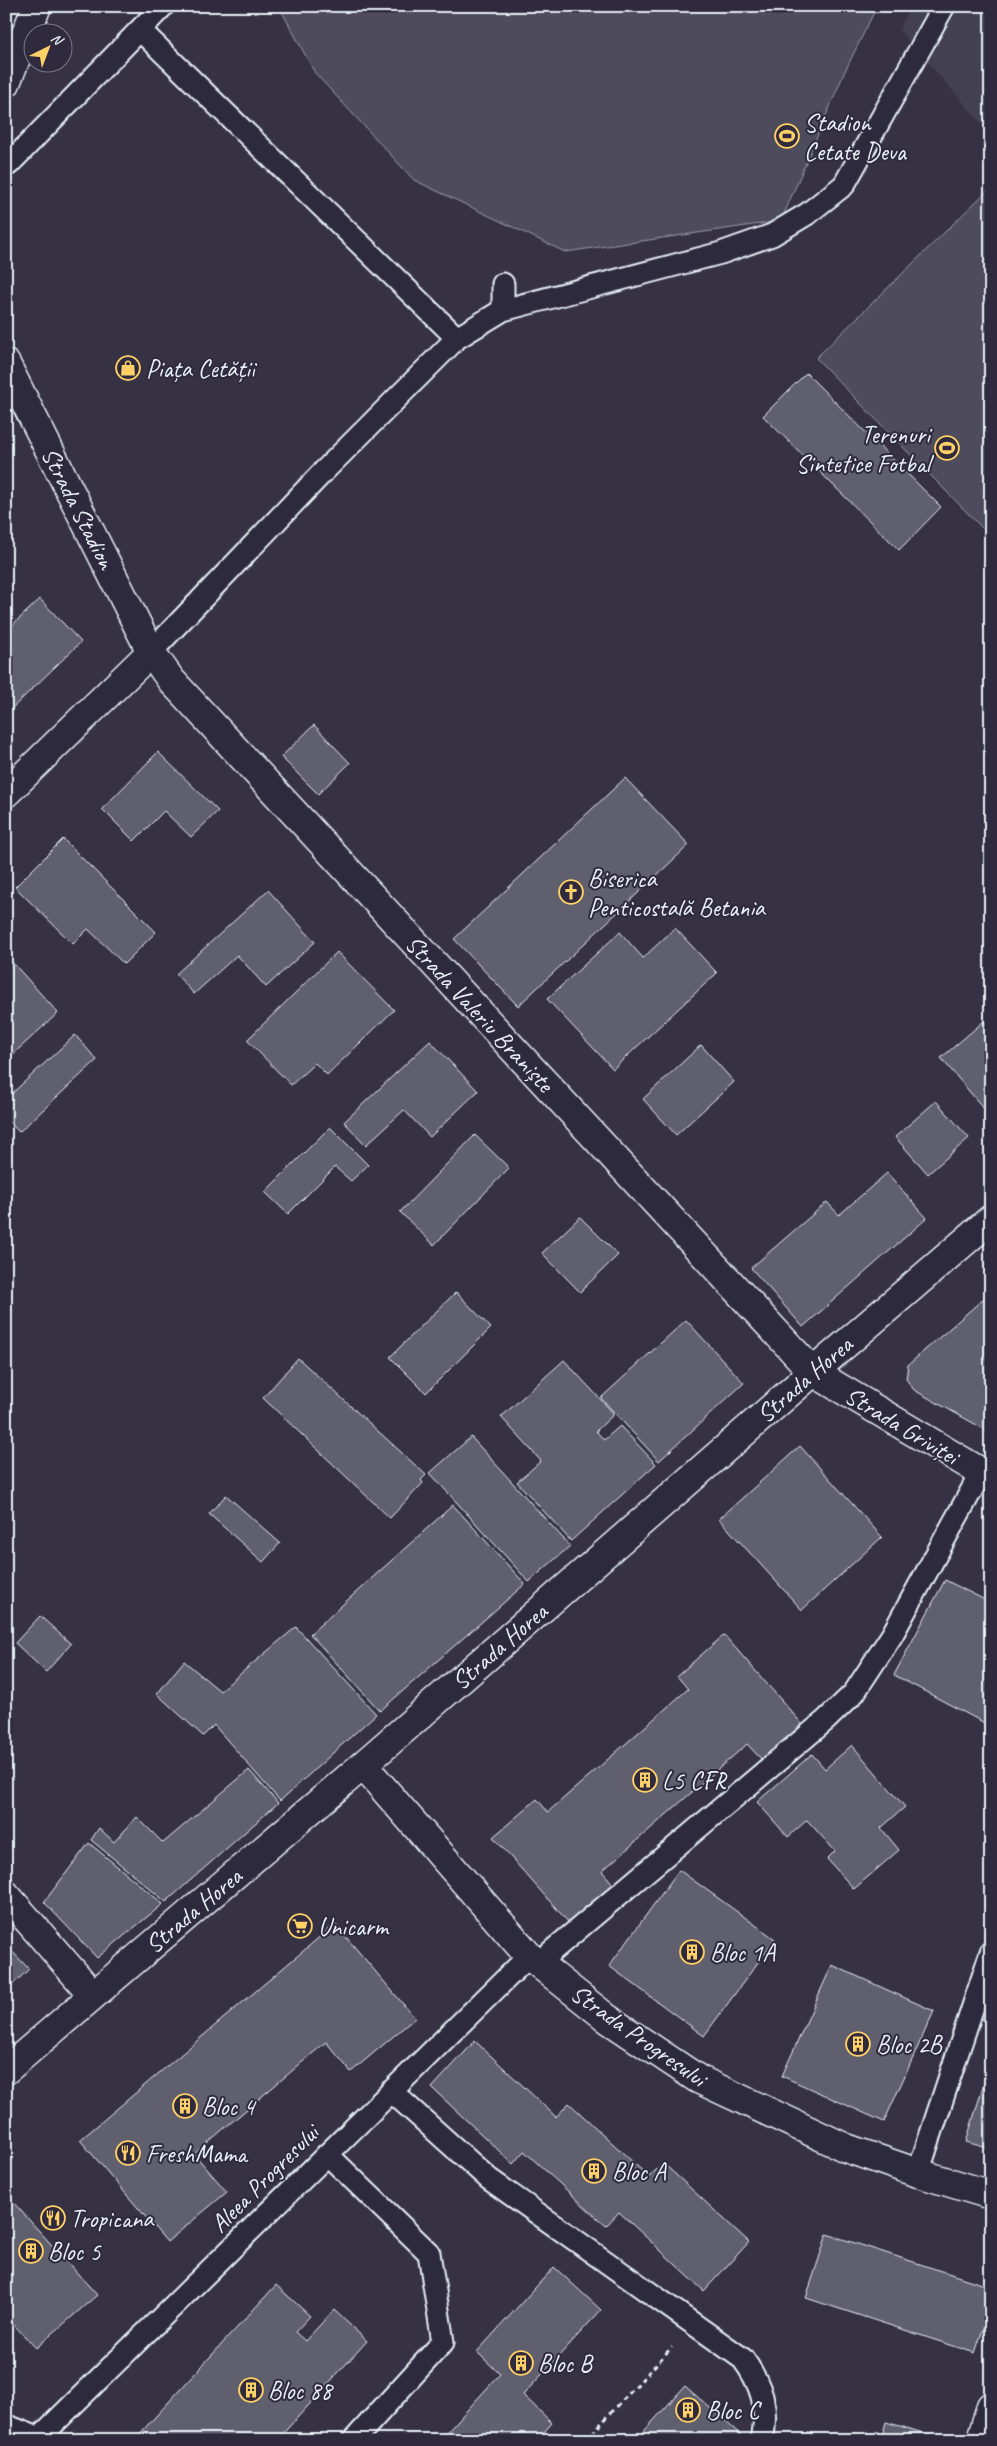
<svg xmlns="http://www.w3.org/2000/svg" width="997" height="2446" font-family="Caveat,sans-serif">
	<rect width="100%" height="100%" fill="#363244"/>
	<filter id="ink" filterUnits="userSpaceOnUse"><feTurbulence type="fractalNoise" baseFrequency=".02" numOctaves="2"/><feDisplacementMap in="SourceGraphic" scale="10" xChannelSelector="R" yChannelSelector="G"/><feConvolveMatrix kernelMatrix="1 2 1 2 8 2 1 2 1" color-interpolation-filters="sRGB"/></filter>
	<g filter="url(#ink)">
		<!-- built -->
		<path fill="#433f51" d="M910 6H991V134L899 30Z"/>
		<!-- green -->
		<path fill="#4d4b5c" stroke="#9a9eaa" d="M279 6H877L845 71 781 221 565 252 414 180 315 73Z
			M991 187V537L816 358Z"/>
		<!-- building -->
		<path fill="#605e6e" stroke="#e8f1f8" d="M806 373 941 507 899 550 763 416Z
			M40 599 81 642 6 714V631Z
			M314 725 350 763 318 794 281 757Z
			M158 752 218 811 191 837 164 811 134 841 102 809Z
			M625 778 689 845 518 1006 454 939Z
			M63 839 156 932 124 964 88 929 73 944 15 887Z
			M268 890 315 942 266 987 237 955 194 994 176 974Z
			M675 928 717 973 613 1069 547 999 620 932 643 958Z
			M337 952 394 1010 327 1075 315 1063 291 1085 247 1040Z
			M13 963 58 1013 10 1057 6 1053V969Z
			M984 1021 991 1029V1117L941 1058Z
			M75 1035 97 1060 19 1132 6 1119V1099Z
			M430 1041 478 1091 430 1137 404 1110 366 1145 344 1122Z
			M701 1045 734 1082 676 1135 643 1099Z
			M936 1101 969 1138 928 1174 895 1137Z
			M330 1127 368 1165 351 1181 335 1167 288 1214 265 1192Z
			M475 1135 509 1168 434 1245 400 1212Z
			M887 1173 927 1218 803 1327 751 1268 827 1202 839 1215Z
			M580 1217 618 1255 580 1292 542 1253Z
			M456 1292 491 1328 426 1393 390 1357Z
			M991 1292V1433L914 1390 906 1379 908 1365Z
			M686 1320 744 1383 659 1461 601 1398Z
			M298 1358 426 1475 421 1480 423 1483 390 1518 263 1398Z
			M564 1360 614 1414 596 1431 604 1440 620 1426 656 1464 571 1541 517 1482 541 1461 501 1417Z
			M471 1437 570 1546 529 1582 430 1473Z
			M800 1446 882 1537 802 1610 719 1519Z
			M226 1495 280 1543 263 1562 209 1514Z
			M453 1505 525 1584 380 1711 310 1634Z
			M945 1580 991 1603 990 1726 894 1675Z
			M40 1616 71 1644 46 1672 15 1643Z
			M296 1627 376 1714 280 1801 214 1725 203 1736 157 1694 184 1661 220 1691Z
			M724 1635 803 1725 763 1761 747 1744 602 1871 613 1884 569 1923 493 1837 537 1799 548 1812 688 1689 677 1676Z
			M852 1745 905 1807 881 1828 899 1850 854 1889 827 1859 835 1851 807 1820 788 1837 757 1802 812 1754 825 1769Z
			M249 1770 278 1803 166 1902 91 1840 99 1828 114 1842 137 1817 163 1843Z
			M89 1843 163 1904 97 1958 44 1902Z
			M679 1870 775 1939 704 2036 609 1966Z
			M335 1924 415 2018 351 2072 326 2042 194 2154 227 2192 167 2242 80 2140Z
			M6 1945 29 1969 6 1991Z
			M832 1965 934 2011 884 2122 782 2076Z
			M475 2041 556 2117 569 2103 649 2177 663 2163 749 2242 704 2291 619 2212 606 2226 524 2151 513 2164 432 2088Z
			M991 2060V2149L966 2142Z
			M12 2201 97 2295 36 2348 11 2322 6 2326V2206Z
			M827 2234 991 2287V2305L975 2353 806 2298Z
			M554 2267 601 2310 523 2395 552 2423 537 2440H440L500 2374 477 2352Z
			M276 2285 310 2316 295 2332 305 2341 334 2310 367 2341 277 2440H134Z
			M685 2386 741 2435 736 2440H636Z
			M886 2422 947 2440H881Z"/>
		<g fill="none" stroke-linecap="round" stroke-linejoin="round">
			<!-- lane casing -->
			<g stroke="#e8f1f8" stroke-width="25">
				<path id="lane" d="M140 30 457 338
					M6 163 9 164 163 6
					M503 284V310
					M151 652 324 471 457 338 503 310 721 253 772 235 807 214 844 185 944 6
					M539 1962 826 1720 854 1693 892 1635 981 1473
					M391 2091 489 2179 743 2359C762 2385 769 2408 762 2440
					M327 2154 429 2253 443 2342 354 2440
					M918 2173 991 1952
					M6 2430 10 2427 43 2440
					M40 2437 529 1956"/>
			</g>
			<!-- street casing -->
			<g stroke="#e8f1f8" stroke-width="31">
				<path id="street" d="M6 83 37 6
					M6 364 151 652 171 680 813 1372 991 1478
					M6 793 151 652
					M363 1765 529 1956 608 2019 698 2079 846 2148 918 2173 991 2195
					M6 1895 93 1995
					M981 2440 991 2406"/>
			</g>
			<!-- secondary casing -->
			<g stroke="#e8f1f8" stroke-width="31">
				<path id="secondary" d="M6 2070 363 1765 813 1372 991 1219"/>
			</g>
			<!-- path -->
			<path stroke="#e8f1f8" stroke-width="3" stroke-dasharray="5 4" stroke-linecap="butt" d="M586 2440 672 2347"/>
			<!-- lane -->
			<use href="#lane" stroke="#2f2a3d" stroke-width="21"/>
			<!-- street -->
			<use href="#street" stroke="#2f2a3d" stroke-width="28"/>
			<!-- secondary -->
			<use href="#secondary" stroke="#2f2a3d" stroke-width="28"/>
		</g>
	</g>
	<!-- icons -->
	<defs>
		<g id="stadium-ring" transform="scale(1.25)"><circle r="9.5" fill="#2f2a3d" stroke="#ffd166" stroke-width="1.5"/><path d="M0-5a6.5 5 0 1 0 0 10a6.5 5 0 1 0 0-10ZM-3.5-1.8h7v3.6h-7Z" fill="#ffd166"/></g>
		<g id="shop-ring" transform="scale(1.25)"><circle r="9.5" fill="#2f2a3d" stroke="#ffd166" stroke-width="1.5"/><path d="M-5-2.5h2.3a2.7 3.5 0 0 1 5.4 0H5L5.5 6h-11ZM-1.5-2.5h3a1.5 2.3 0 0 0-3 0Z" fill="#ffd166"/></g>
		<g id="church-ring" transform="scale(1.25)"><circle r="9.5" fill="#2f2a3d" stroke="#ffd166" stroke-width="1.5"/><path d="M-1.2-6h2.4v3.5h3.3v2.4h-3.3V6h-2.4V-.1h-3.3v-2.4h3.3Z" fill="#ffd166"/></g>
		<g id="building-ring" transform="scale(1.25)"><circle r="9.5" fill="#2f2a3d" stroke="#ffd166" stroke-width="1.5"/><path d="M-4-6H4V6H1V3H-1V6H-4ZM-2.5-4.3h1.7v1.8h-1.7ZM.8-4.3h1.7v1.8H.8ZM-2.5-1h1.7V.8h-1.7ZM.8-1h1.7V.8H.8Z" fill="#ffd166"/></g>
		<g id="supermarket-ring" transform="scale(1.25)"><circle r="9.5" fill="#2f2a3d" stroke="#ffd166" stroke-width="1.5"/><path d="M-6-5.5h2.5l.6 2H6L4.5 2H-2.5L-4.4-4H-6ZM-1.5 3.2a1.3 1.3 0 1 0 .1 0ZM3 3.2a1.3 1.3 0 1 0 .1 0Z" fill="#ffd166"/></g>
		<g id="restaurant-ring" transform="scale(1.25)"><circle r="9.5" fill="#2f2a3d" stroke="#ffd166" stroke-width="1.5"/><path d="M-5-6h1v4h1v-4h1v4h1v-4h1v5L-1.5 .5V6h-2V.5L-5-1ZM5-6V6H3V1.5H1.5Q1.5-4 5-6Z" fill="#ffd166"/></g>
	</defs>
	<g fill-rule="evenodd">
		<use href="#stadium-ring" x="787" y="136"/>
		<use href="#shop-ring" x="128" y="368"/>
		<use href="#stadium-ring" x="947" y="448"/>
		<use href="#church-ring" x="571" y="892"/>
		<use href="#building-ring" x="645" y="1780"/>
		<use href="#supermarket-ring" x="300" y="1926"/>
		<use href="#building-ring" x="692" y="1952"/>
		<use href="#building-ring" x="858" y="2044"/>
		<use href="#building-ring" x="185" y="2106"/>
		<use href="#restaurant-ring" x="128" y="2153"/>
		<use href="#building-ring" x="594" y="2171"/>
		<use href="#restaurant-ring" x="53" y="2218"/>
		<use href="#building-ring" x="31" y="2251"/>
		<use href="#building-ring" x="521" y="2363"/>
		<use href="#building-ring" x="251" y="2390"/>
		<use href="#building-ring" x="688" y="2410"/>
	</g>
	<g text-anchor="middle" stroke-width="4" stroke-linejoin="round" paint-order="stroke">
		<!-- poi labels -->
		<g font-size="25" fill="#e8f1f8" stroke="#2f2a3d" text-anchor="start">
			<text x="804" y="131">Stadion<tspan x="804" dy="29">Cetate Deva</tspan></text>
			<text x="146" y="377">Piața Cetății</text>
			<text x="930" y="443" text-anchor="end">Terenuri<tspan x="930" dy="29">Sintetice Fotbal</tspan></text>
			<text x="588" y="887">Biserica<tspan x="588" dy="29">Penticostală Betania</tspan></text>
			<text x="662" y="1789">L5 CFR</text>
			<text x="318" y="1935">Unicarm</text>
			<text x="710" y="1961">Bloc 1A</text>
			<text x="876" y="2053">Bloc 2B</text>
			<text x="202" y="2115">Bloc 4</text>
			<text x="146" y="2162">FreshMama</text>
			<text x="612" y="2180">Bloc A</text>
			<text x="70" y="2227">Tropicana</text>
			<text x="48" y="2260">Bloc 5</text>
			<text x="538" y="2372">Bloc B</text>
			<text x="268" y="2399">Bloc 88</text>
			<text x="706" y="2419">Bloc C</text>
		</g>
		<!-- street labels -->
		<g font-size="25" fill="#e8f1f8" stroke="#2f2a3d">
			<text transform="translate(79 508) rotate(63)" y="9">Strada Stadion</text>
			<text transform="translate(480 1013) rotate(47)" y="9">Strada Valeriu Braniște</text>
			<text transform="translate(804 1379) rotate(-41)" y="9">Strada Horea</text>
			<text transform="translate(902 1425) rotate(31)" y="9">Strada Griviței</text>
			<text transform="translate(499 1646) rotate(-41)" y="9">Strada Horea</text>
			<text transform="translate(193 1910) rotate(-40)" y="9">Strada Horea</text>
			<text transform="translate(639 2035) rotate(35)" y="9">Strada Progresului</text>
			<text transform="translate(264 2178) rotate(-45)" y="9">Aleea Progresului</text>
		</g>
	</g>
	<!-- margin -->
	<rect width="997" height="2446" fill="none" stroke="#2f2a3d" stroke-width="25"/>
	<rect x="12" y="12" width="972" height="2421" fill="none" stroke="#e8f1f8" stroke-width="2" filter="url(#ink)"/>
	<!-- north arrow -->
	<g transform="translate(48 48) rotate(42)"><circle r="24" fill="#2f2a3d" stroke="#797a88"/>
	<path d="M0-4L9 19L0 12L-9 19Z" fill="#ffd166"/>
	<text y="-8" font-size="14" font-weight="bold" text-anchor="middle" fill="#e8f1f8">N</text>
	</g>
</svg>
